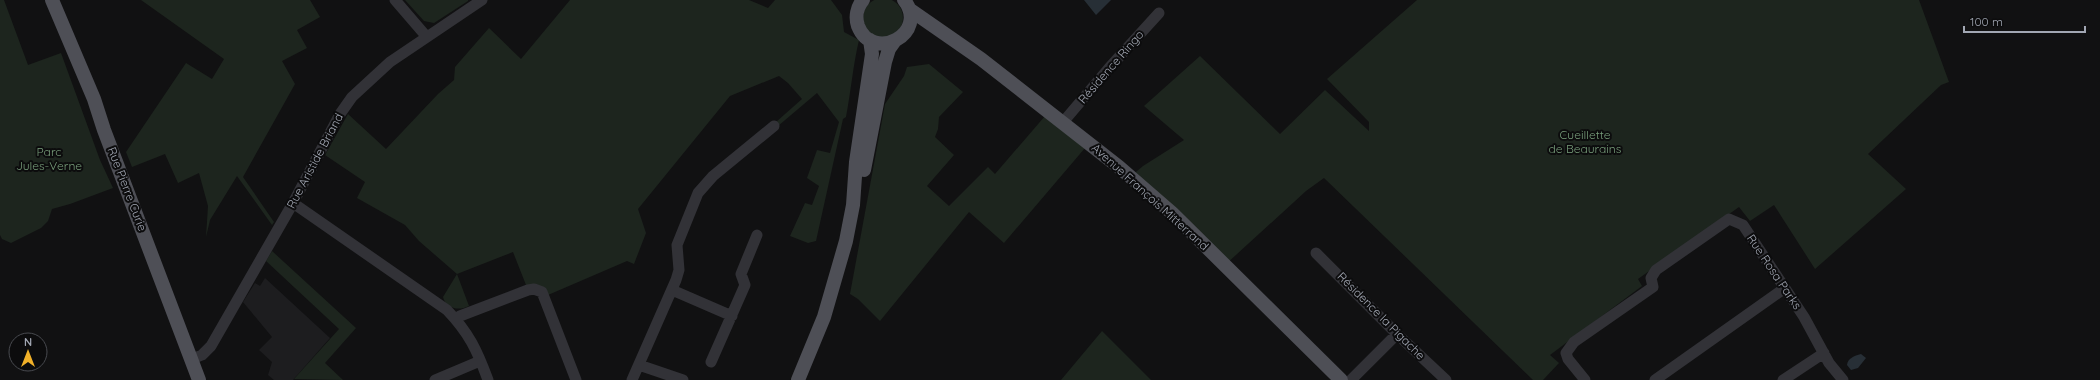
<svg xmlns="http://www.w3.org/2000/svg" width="2100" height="380" font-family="Quicksand,sans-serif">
	<rect width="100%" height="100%" fill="#111112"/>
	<!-- built -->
	<path fill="#1d1d1f" d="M265 278 330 338 293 380H274L268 375 272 362 259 350 272 337 243 302 255 283 260 286Z"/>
	<!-- green -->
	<path fill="#1d251e" d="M863 18a20 20 0 1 1 40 0a20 20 0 1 1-40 0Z
		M0 0H4L28 65 61 53 100 160 113 188 70 204 52 209 48 221 41 228 11 243 2 239 0 235Z
		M141 0H310L320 17 297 30 307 48 282 61 295 84 243 177 274 222 272 225 237 176 210 220 206 237 208 206 199 173 178 183 165 154 132 167 126 152 186 63 212 79 224 59Z
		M405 0H468V1L434 23 424 21Z
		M570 0H749L768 8 775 0H831L842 15 844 32 859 40C853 65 851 91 846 117L843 119 816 241 808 243 790 236 805 203 812 205 819 186 807 178 817 150 830 153 839 122 817 93 778 126 776 122 802 99 788 83 779 76 730 96 638 209 646 233 634 264 627 261 548 295 528 290 513 252 457 274 469 306C459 311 446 309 443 297L457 274 419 241 405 225 357 198 365 182 325 155 348 114 386 149 438 94 454 80 455 67 489 28 521 59Z
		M1417 0H1919L1949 82 1941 85 1868 154 1906 189 1815 269 1774 205 1750 221 1739 207 1638 279 1642 286 1550 355 1559 363 1543 380H1533L1324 178 1306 191 1225 265 1130 177 1143 166 1184 140 1144 106 1200 56 1280 134 1325 90 1369 131V122L1327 79Z
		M929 64 963 92 939 117 938 129 935 137 954 155 927 186 949 206 988 167 995 174 1045 116 1085 148 1004 243 969 212 880 321 858 299 850 294 885 104 904 76 907 67Z
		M272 251 356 328 325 363 343 380 294 379 339 329 266 261Z
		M1102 331 1151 380H1061Z"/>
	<!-- water -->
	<path fill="#272f36" d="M1084 0H1111L1096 15Z
		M1861 354 1866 358 1858 368 1851 370 1847 365C1848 358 1854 356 1861 354Z"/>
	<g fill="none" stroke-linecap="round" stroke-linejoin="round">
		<!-- minor -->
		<path stroke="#323237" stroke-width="11" d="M395 0 426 36
			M1064 121 1109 68 1159 13
			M293 203 447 310C469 333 477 350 488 380
			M1316 253 1397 334 1446 380
			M672 290 732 316
			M457 319 460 316 528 290 534 289 542 292 576 380
			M192 359 202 355 211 346 293 203 340 114 352 97 390 62 482 0
			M711 362 745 285 741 274 757 235
			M639 365 683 380
			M435 380 480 361
			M632 380 676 280 679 270 677 245 698 193 713 176 774 126
			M1351 380 1397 334
			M1585 380 1568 359 1566 353 1574 342 1653 287 1651 278 1656 270 1729 219 1743 225 1804 317 1829 363 1843 380
			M1655 380 1785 288
			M1783 380 1824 353"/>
		<!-- major -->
		<path stroke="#4e4f56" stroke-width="14" d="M52 0 94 99 104 130 199 380
			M863 0C857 7 855 17 858 26 873 64 930 33 904 0
			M909 9 981 59 1119 167 1172 213 1341 380
			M864 170 885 62 889 49 894 42
			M798 380 824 317 846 241 853 205 856 162 872 54 870 40"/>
	</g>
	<g text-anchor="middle" stroke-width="4" stroke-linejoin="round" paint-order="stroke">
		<!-- street labels -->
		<g font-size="12" fill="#a2a7b3" stroke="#0c0c0d">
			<text transform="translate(1111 67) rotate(-49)" y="4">Résidence Ringo</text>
			<text transform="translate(315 161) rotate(-62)" y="4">Rue Aristide Briand</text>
			<text transform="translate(127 189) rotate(69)" y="4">Rue Pierre Curie</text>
			<text transform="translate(1150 197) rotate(42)" y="4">Avenue François Mitterrand</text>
			<text transform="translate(1774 272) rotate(56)" y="4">Rue Rosa Parks</text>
			<text transform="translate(1381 316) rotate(45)" y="4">Résidence la Pigache</text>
		</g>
		<!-- park labels -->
		<g font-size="12" fill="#789e7b" stroke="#0c0c0d">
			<text x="1585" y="139">Cueillette<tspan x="1585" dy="14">de Beaurains</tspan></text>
			<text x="49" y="156">Parc<tspan x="49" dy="14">Jules-Verne</tspan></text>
		</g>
	</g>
	<!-- north arrow -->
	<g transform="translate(28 352)"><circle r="19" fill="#0c0c0d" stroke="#484a4f"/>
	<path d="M0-3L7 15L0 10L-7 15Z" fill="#f1b129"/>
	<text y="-6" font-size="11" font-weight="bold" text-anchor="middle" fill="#a2a7b3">N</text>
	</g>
	<!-- scale -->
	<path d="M1964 26v6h121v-6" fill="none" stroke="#a2a7b3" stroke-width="2"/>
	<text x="1970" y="26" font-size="12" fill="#a2a7b3" stroke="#0c0c0d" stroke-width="3" paint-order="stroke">100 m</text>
</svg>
